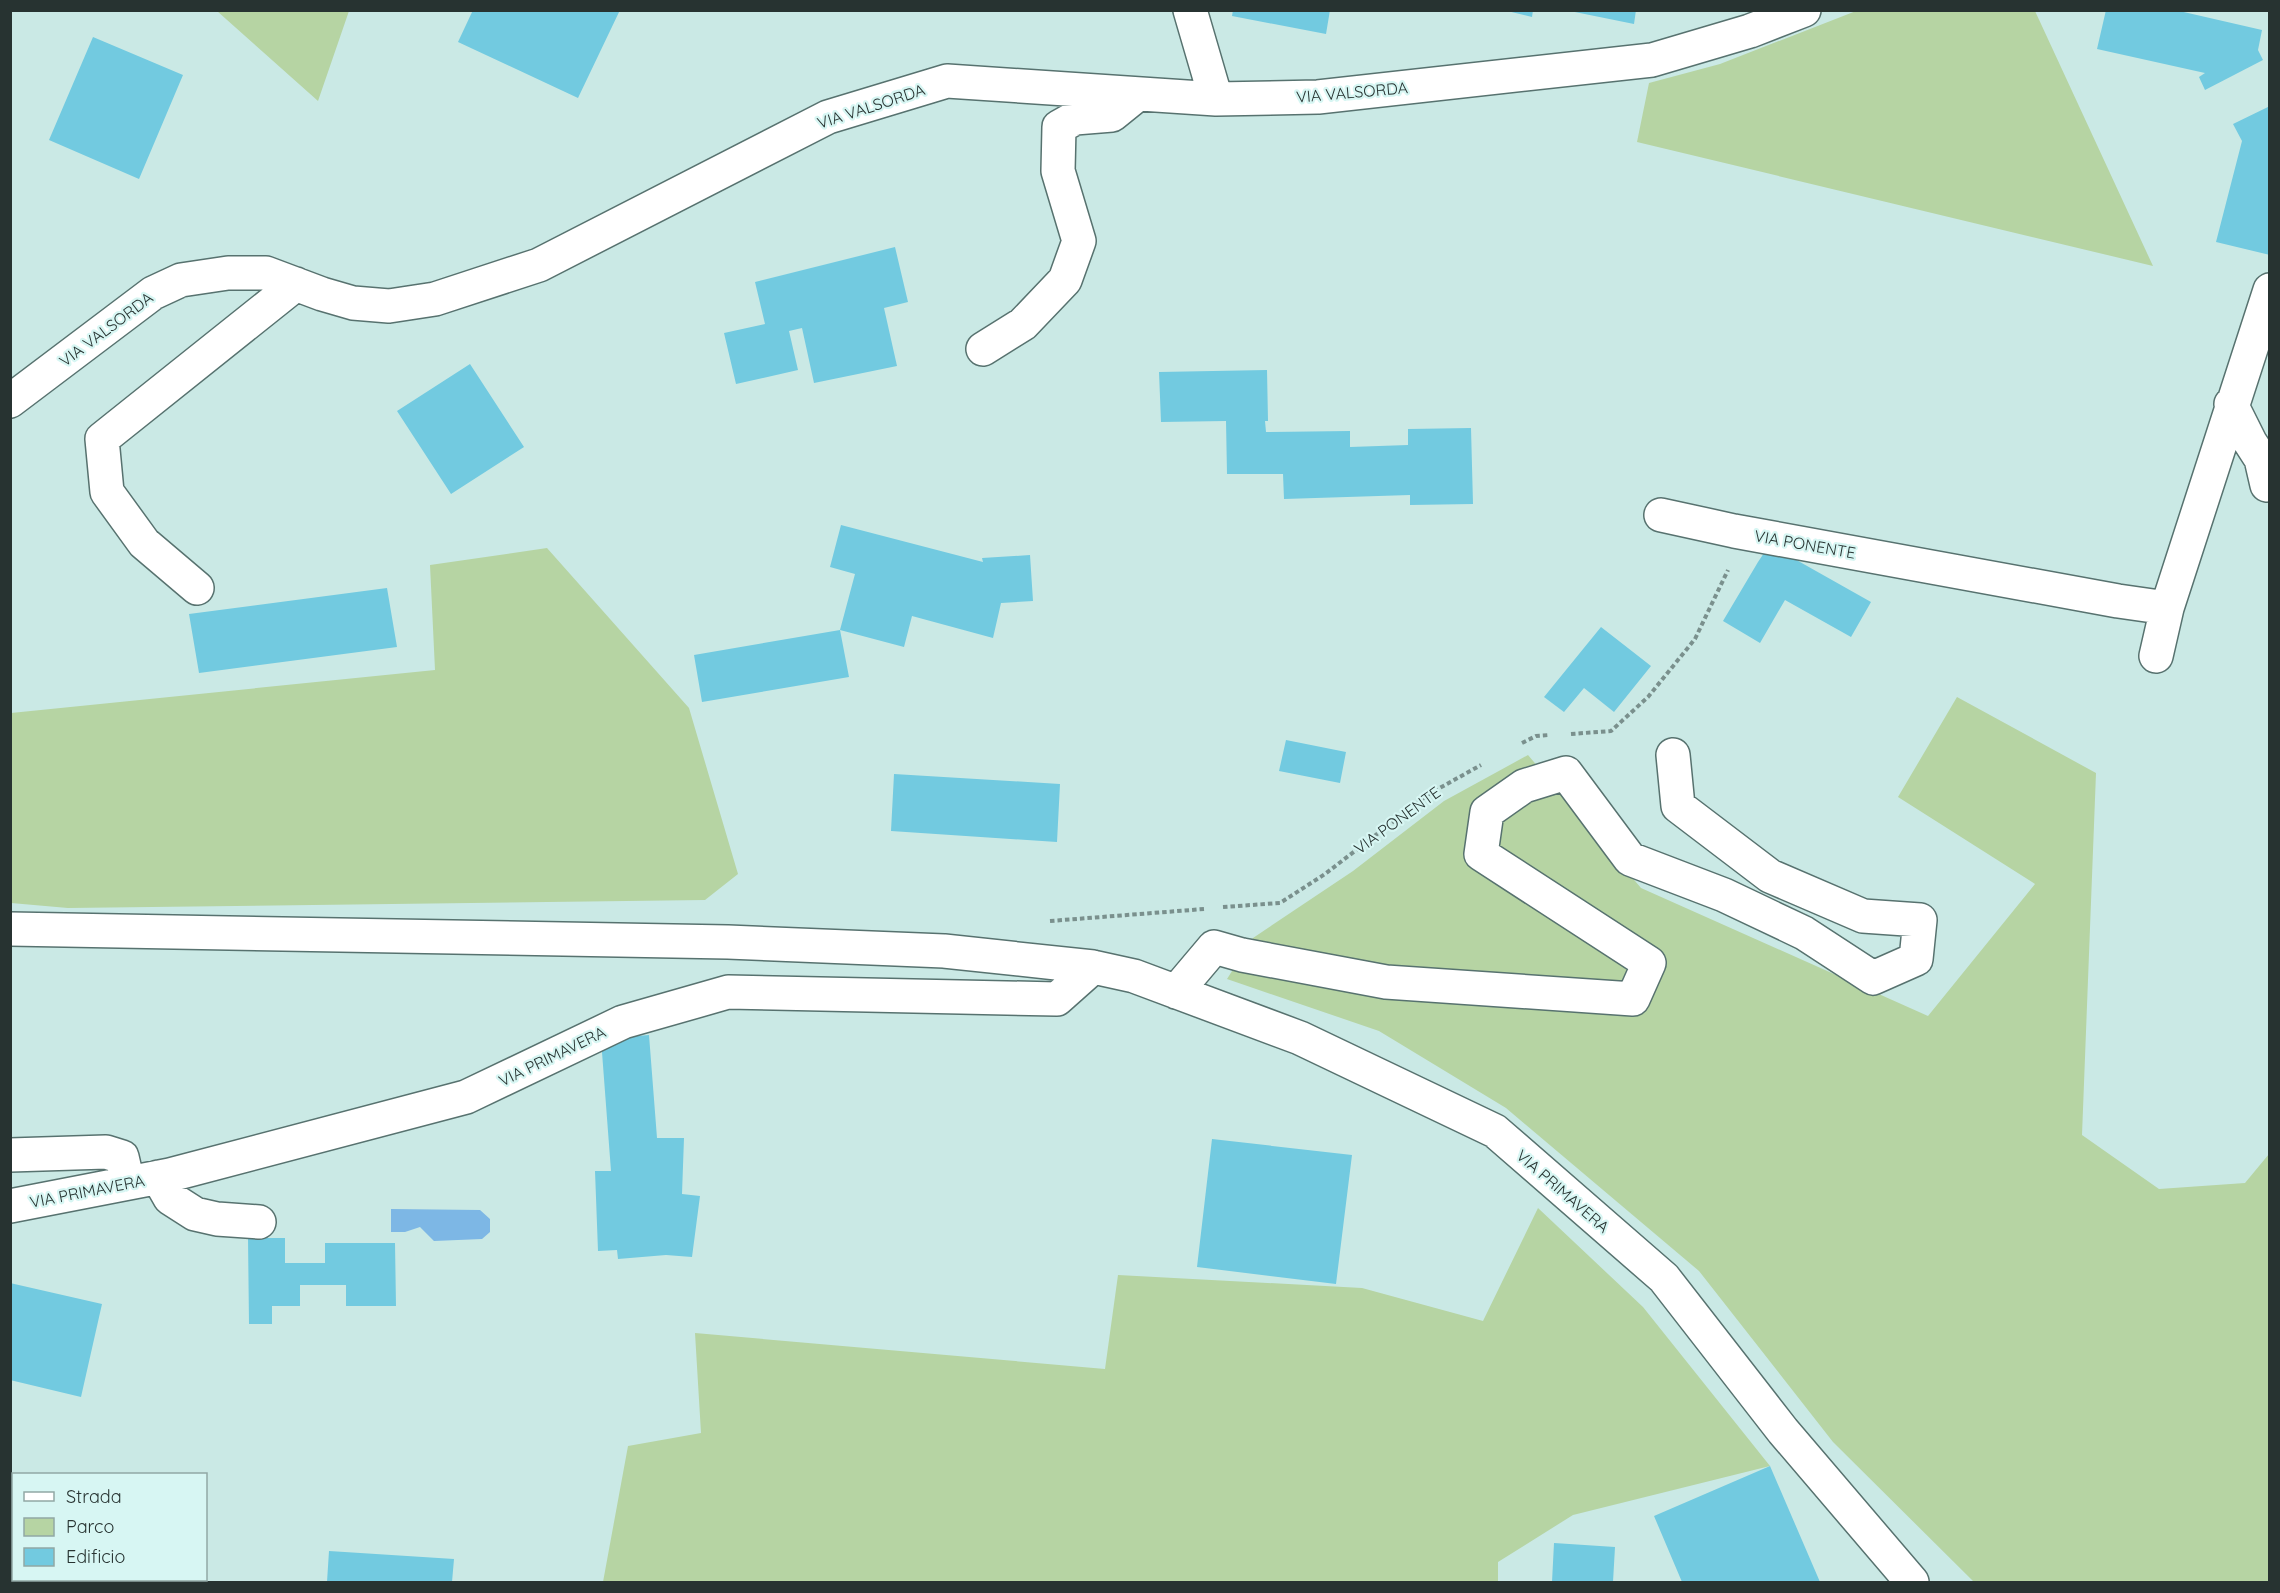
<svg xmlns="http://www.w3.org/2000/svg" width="2280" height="1593" font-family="Quicksand,sans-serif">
	<rect width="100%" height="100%" fill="#cae9e5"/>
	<!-- green -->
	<path fill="#b6d4a3" d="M217 11H349L318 101Z
		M1856 11H2035L2153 266 1637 142 1649 83 1720 64Z
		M547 548 689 708 738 874 705 900 68 908 11 903V713L435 670 430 565Z
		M1957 697 2096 773 2082 1135 2159 1189 2245 1183 2269 1154V1582H1974L1833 1442 1699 1271 1506 1108 1379 1031 1227 979 1253 938 1353 871 1444 801 1528 755 1641 888 1928 1016 2035 884 1898 797Z
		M1538 1208 1643 1307 1770 1466 1573 1515 1498 1562V1582H603L628 1446 701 1433 695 1333 1105 1369 1118 1275 1362 1288 1483 1321Z"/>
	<!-- water -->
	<path fill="#7db7e5" d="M391 1209 480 1210 490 1219V1232L482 1239 434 1241 420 1227 405 1232H391Z"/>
	<!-- building -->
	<path fill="#72cae0" d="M473 10H620L578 98 458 42Z
		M1233 10H1330L1326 34 1232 16Z
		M1503 10H1533L1532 17Z
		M1565 10H1636L1634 24Z
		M2106 10H2175L2262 30 2258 50 2263 60 2205 90 2199 77 2205 73 2097 49Z
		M93 37 183 75 139 179 49 140Z
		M2270 106V255L2216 242 2242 141 2233 124Z
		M895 247 908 302 884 308 897 366 814 383 802 328 789 331 798 370 736 384 724 333 765 324 755 282Z
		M470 364 524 447 451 494 397 411Z
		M1267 370 1268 421H1265L1266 432 1350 431V447L1408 445V429L1471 428 1473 504 1410 505V495L1284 499 1283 474H1227L1226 421 1161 422 1159 372Z
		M841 525 983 562 982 558 1030 555 1033 601 1001 603 993 638 912 616 904 647 840 630 855 574 830 567Z
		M1766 550 1784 553 1871 602 1851 637 1785 600 1760 643 1723 621 1758 562Z
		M387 588 397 647 199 673 189 614Z
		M1601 627 1651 666 1614 712 1584 688 1564 712 1544 697Z
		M840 630 849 677 702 702 694 655Z
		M1286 740 1346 752 1340 783 1279 771Z
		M894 774 1060 784 1057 842 891 831Z
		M649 1035 657 1138H684L682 1194 700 1196 692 1257 666 1255 618 1259 617 1250 598 1251 595 1171H611L601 1039Z
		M1212 1139 1352 1155 1336 1284 1197 1267Z
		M248 1238H285V1263H325V1243H395L396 1306H346V1285H300V1306H272V1324H249Z
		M10 1283 102 1304 81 1397 10 1380Z
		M1770 1466 1820 1582H1682L1654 1516Z
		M1554 1543 1615 1547 1613 1582H1552Z
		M329 1551 454 1559 452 1582H327Z"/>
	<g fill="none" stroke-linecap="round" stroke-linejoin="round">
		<!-- minor casing -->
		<g stroke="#57726f" stroke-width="36">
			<path id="minor" d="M1190 10 1216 99
				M983 349 1023 324 1065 280 1079 241 1058 171 1059 127 1075 118 1112 115 1138 94
				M10 401 153 293 181 280 228 273H266L322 294 353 303 389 306 435 299 539 265 828 117 947 81 1216 99 1318 97 1652 60 1750 31 1804 10
				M2231 404 2250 442 2261 459 2267 485
				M1661 515 1734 531 2118 601 2167 608 2270 290
				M197 588 144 543 107 492 102 439 296 284
				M2156 656 2167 608
				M10 929 728 942 944 951 1093 967 1134 976 1300 1038 1495 1131 1664 1278 1783 1431 1912 1582
				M1176 992 1214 947 1242 955 1386 982 1633 999 1649 963 1481 854 1487 812 1524 786 1566 773 1630 859 1724 895 1804 933 1873 978 1916 959 1920 920 1863 916 1770 876 1678 806 1673 755
				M10 1155 106 1152 122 1157 128 1183
				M158 1177 170 1198 195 1214 217 1219 259 1222
				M10 1206 170 1175 466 1097 623 1022 728 992 1057 999 1093 967"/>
		</g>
		<!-- path -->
		<path stroke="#7a908d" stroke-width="4" stroke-dasharray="4.5 3" stroke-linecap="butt" d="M1571 734 1611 731 1648 697 1695 639 1728 570
			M1522 743 1536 736 1549 735
			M1223 907 1280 903 1325 874 1429 794 1481 765
			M1050 921 1204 909"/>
		<!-- minor -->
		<use href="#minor" stroke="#fff" stroke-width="33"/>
	</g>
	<g text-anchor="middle" stroke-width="4.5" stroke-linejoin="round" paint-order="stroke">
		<!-- street labels -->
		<g font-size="16" fill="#273331" stroke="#d7f6f3">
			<text transform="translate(1352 92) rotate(-5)" y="6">VIA VALSORDA</text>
			<text transform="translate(871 106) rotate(-18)" y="6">VIA VALSORDA</text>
			<text transform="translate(106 329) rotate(-37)" y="6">VIA VALSORDA</text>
			<text transform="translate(1805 544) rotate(10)" y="6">VIA PONENTE</text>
			<text transform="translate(1397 820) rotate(-36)" y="6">VIA PONENTE</text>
			<text transform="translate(552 1056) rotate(-26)" y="6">VIA PRIMAVERA</text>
			<text transform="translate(87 1191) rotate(-11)" y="6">VIA PRIMAVERA</text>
			<text transform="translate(1563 1191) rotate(41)" y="6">VIA PRIMAVERA</text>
		</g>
	</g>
	<!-- border -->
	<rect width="2280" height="1593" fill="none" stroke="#273331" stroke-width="24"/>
	<!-- legend -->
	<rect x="12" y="1473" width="195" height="108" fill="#d7f6f3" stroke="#91a8a5" stroke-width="1.5"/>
	<rect x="24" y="1492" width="30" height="9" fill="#ffffff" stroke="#91a8a5" stroke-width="1.5"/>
	<text x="66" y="1503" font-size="18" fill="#273331">Strada</text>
	<rect x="24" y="1518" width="30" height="18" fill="#b6d4a3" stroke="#91a8a5" stroke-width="1.5"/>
	<text x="66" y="1533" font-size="18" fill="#273331">Parco</text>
	<rect x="24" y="1548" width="30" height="18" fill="#72cae0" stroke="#91a8a5" stroke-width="1.5"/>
	<text x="66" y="1563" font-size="18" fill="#273331">Edificio</text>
</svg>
